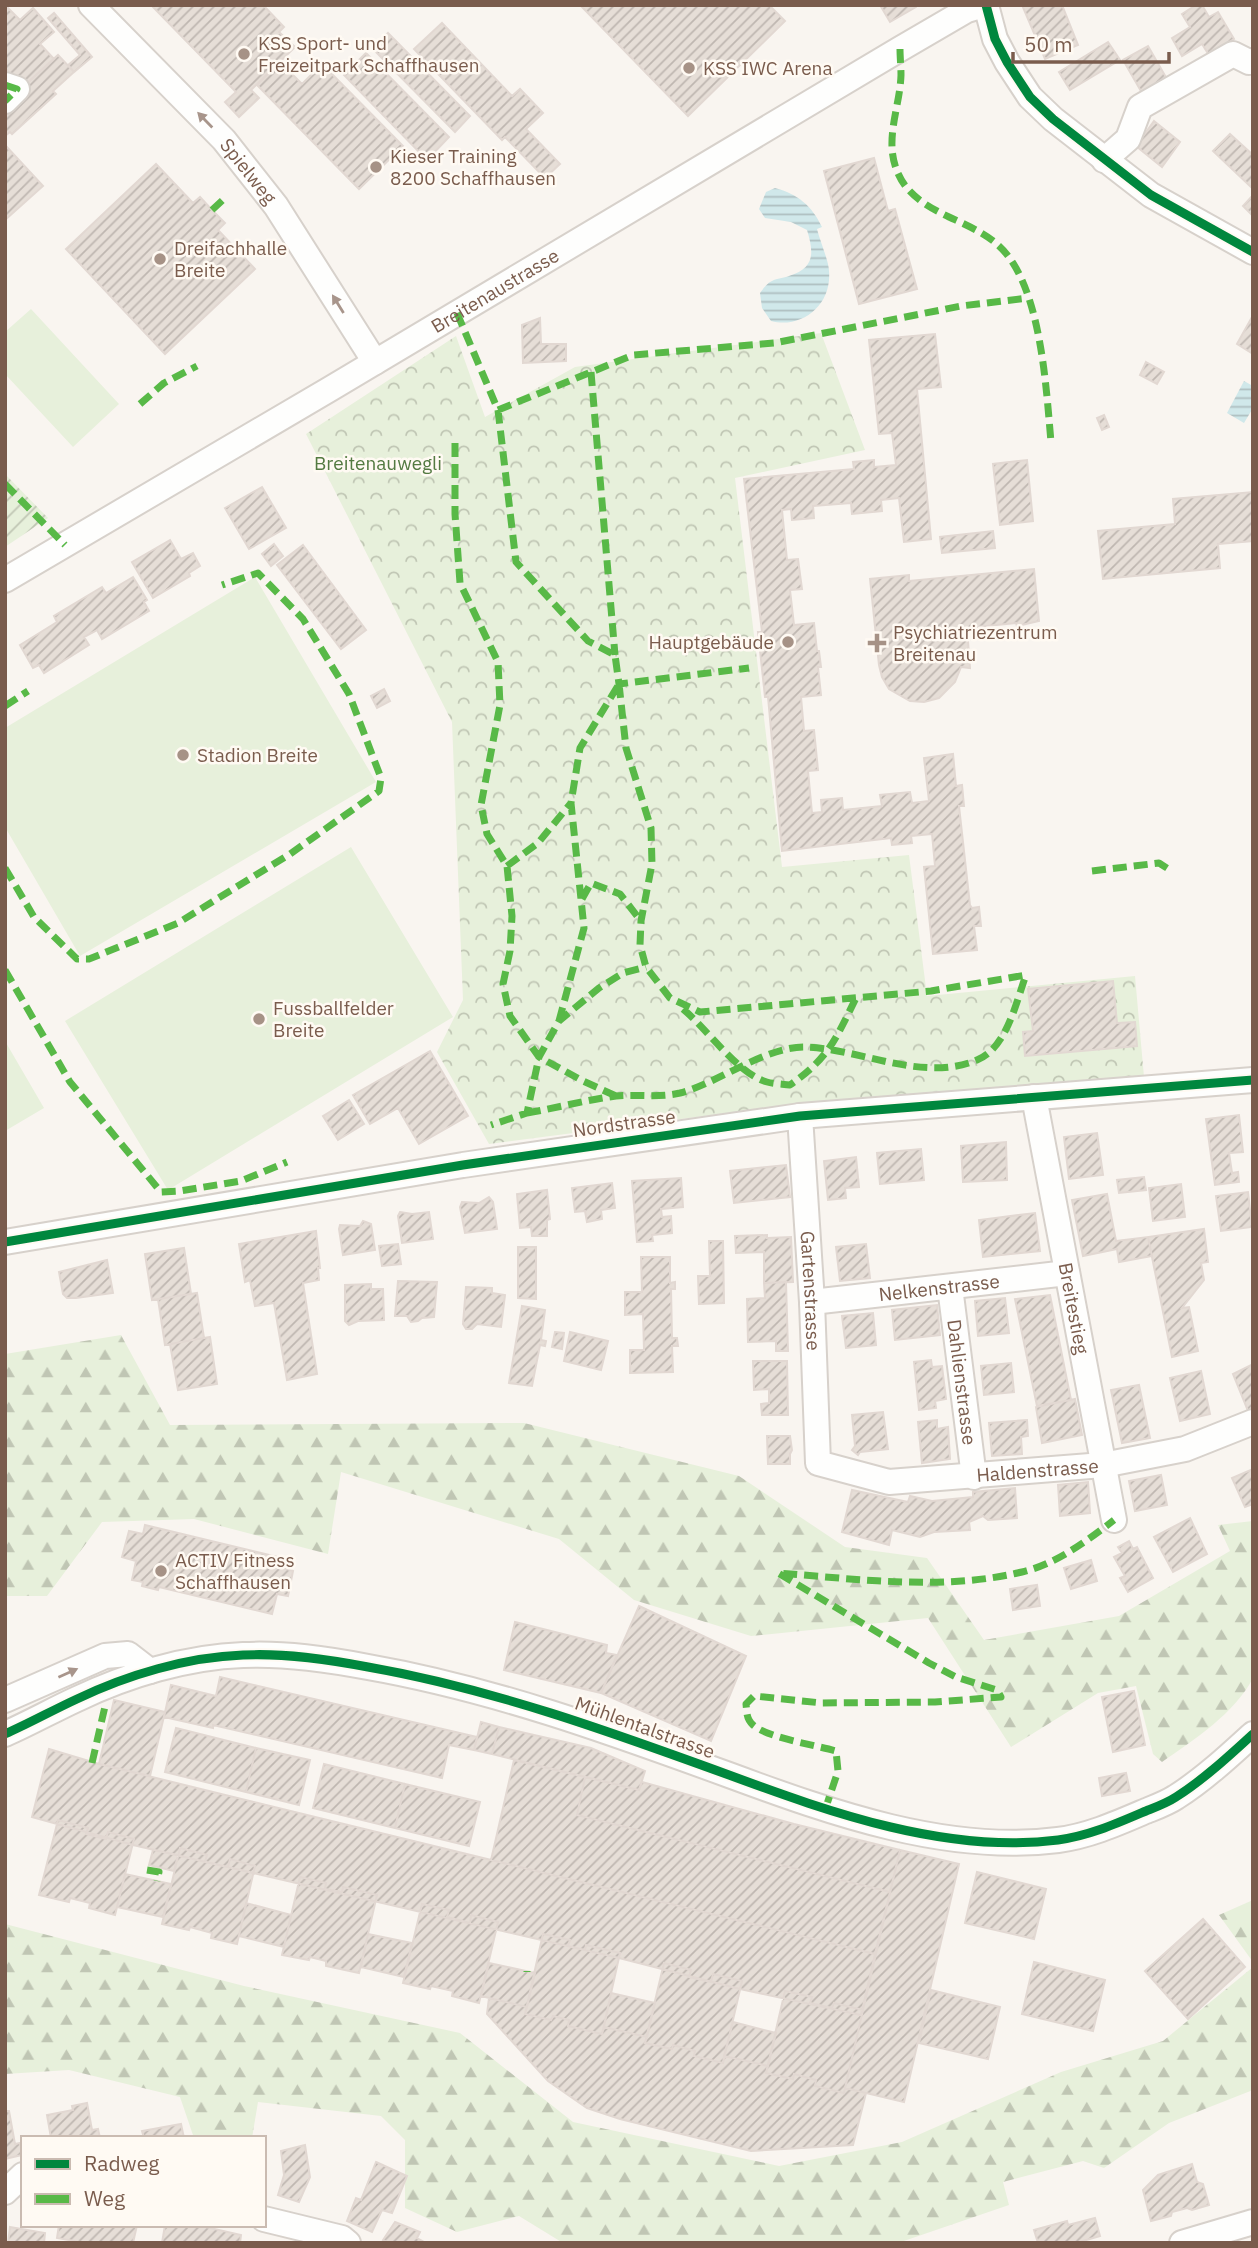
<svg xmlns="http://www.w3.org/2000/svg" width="1258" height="2248" font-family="'IBM Plex Sans',sans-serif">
	<defs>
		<pattern id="forest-firs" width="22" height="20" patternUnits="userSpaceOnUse" patternTransform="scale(1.75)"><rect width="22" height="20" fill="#e7f0db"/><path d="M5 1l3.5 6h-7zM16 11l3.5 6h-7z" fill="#c0c6b4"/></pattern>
		<pattern id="park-crowns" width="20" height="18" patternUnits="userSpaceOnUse" patternTransform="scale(1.75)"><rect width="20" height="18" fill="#e7f0db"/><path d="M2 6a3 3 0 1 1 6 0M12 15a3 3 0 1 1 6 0" fill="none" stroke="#c0c6b4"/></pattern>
		<pattern id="garden-furrows" width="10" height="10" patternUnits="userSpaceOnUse" patternTransform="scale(1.75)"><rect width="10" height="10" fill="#e7f0db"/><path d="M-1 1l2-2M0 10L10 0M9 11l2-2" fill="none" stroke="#c0c6b4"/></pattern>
		<pattern id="water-rules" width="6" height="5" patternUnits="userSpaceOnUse" patternTransform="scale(1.75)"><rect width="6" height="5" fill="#d0e8ea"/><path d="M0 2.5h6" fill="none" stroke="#aebfc0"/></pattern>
		<pattern id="building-hatch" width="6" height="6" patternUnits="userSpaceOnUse" patternTransform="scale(1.75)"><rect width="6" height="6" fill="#e6ded7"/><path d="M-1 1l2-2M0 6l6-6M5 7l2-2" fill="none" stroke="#bfb7b1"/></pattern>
	</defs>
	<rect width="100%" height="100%" fill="#f9f5f0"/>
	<!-- forest -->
	<path fill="url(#forest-firs)" d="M121 1335 170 1425 524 1423 739 1476 845 1547 927 1558 984 1640 1119 1616 1230 1551 1218 1525 1253 1521V1678C1235 1713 1194 1740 1162 1762L1153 1754 1136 1686 1098 1693 1011 1747 928 1618 751 1636 634 1600 559 1539 341 1472 328 1554 194 1519 102 1522 47 1596H5V1354Z
		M1253 1900V1962L1219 1915Z
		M5 1924 244 1986 460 2033 573 2122 779 2166 902 2142 1061 2072 1163 2041 1253 1967V2090L1169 2123 1104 2168 1083 2161 1003 2182 1009 2205 898 2243H563L519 2216 457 2232 405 2208V2140L381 2116 258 2102 252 2138H194L180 2097 69 2070 5 2074Z"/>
	<!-- park -->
	<path fill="url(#park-crowns)" d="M821 333 865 450 735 478 782 867 909 855 927 996 1135 976 1144 1077 811 1102 489 1144 437 1052 463 1000 452 722 306 434 456 336 485 417 575 367Z"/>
	<!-- garden -->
	<path fill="url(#garden-furrows)" d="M5 474 48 518 5 547Z"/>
	<!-- pitch -->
	<path fill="#e7f0db" d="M31 309 119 404 73 447 5 374V332Z
		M255 577 376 782 80 956 5 827V728Z
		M351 847 453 1017 168 1190 65 1021Z
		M5 1041 44 1108 5 1131Z"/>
	<!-- water -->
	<path fill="url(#water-rules)" d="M775 188C798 194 812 206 822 227L817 229C820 241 829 262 829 271 832 305 802 329 771 321L762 308 760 293C763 289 767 283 772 281 777 278 784 278 789 276 815 268 814 253 807 230L791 222 765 218 759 209 766 192Z
		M1244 381 1253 386V408L1244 423 1227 413Z"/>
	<!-- building -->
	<path fill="url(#building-hatch)" stroke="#e2d8d2" stroke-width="2" d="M5 5 20 20 33 8 54 32 40 44 54 59 23 87 5 68Z
		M151 5H263L284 27 279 32 295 47 251 90 259 98 239 117 225 102 236 92Z
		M580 5H769L785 21 688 116Z
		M880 5H916V7L890 22Z
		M1022 5H1062L1078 45 1045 59Z
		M1196 5H1202L1209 17 1218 12 1234 39 1209 55 1202 44 1182 56 1172 38 1190 27 1182 14Z
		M54 13 92 57 74 72 68 65 80 55 48 18Z
		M442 23 512 96 520 89 543 113 526 129 560 164 545 178 505 137 502 140 414 49Z
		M388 33 470 116 455 132 372 48Z
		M1108 42 1120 60 1070 90 1059 72Z
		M1148 46 1167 79 1142 93 1123 60Z
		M366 53 449 137 427 160 344 75Z
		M58 55 74 72 53 91 56 94 12 134 10 132 5 136V103Z
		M280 62 302 84 322 64 403 146 359 189 257 85Z
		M1154 121 1180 142 1162 167 1136 146Z
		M1230 134 1253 155V189L1213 151Z
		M5 145 43 186 5 220Z
		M874 158 888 211 895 209 917 289 859 304 824 171Z
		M156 164 193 203 200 197 212 210 225 223 218 230 255 269 165 354 66 249Z
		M1253 195V216L1243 206Z
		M1252 317H1253V354L1237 344Z
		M540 318 541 344H566V361L523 363 522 325Z
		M935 334 941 387 917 389 931 539 904 542 899 498 881 500 882 511 852 514 851 503 813 506 814 518 792 520 791 509 782 510 787 560 798 559 802 589 790 590 794 625 814 623 817 651H819L821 667H818L821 695 801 697 804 731 814 730 818 770 808 771 812 813 822 812 821 800 842 798 843 810 882 806 880 795 910 792 912 803 929 801 924 758 953 754 956 786 962 785 964 806H959L970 905 972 908 979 907 981 926H974L977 950 933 954 924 867 935 866 932 834 911 836 912 843 892 845 891 838 782 851 768 697H765L758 632H762L744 479 854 469 853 462 874 460V467L896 465 892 433 879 434 869 340Z
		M1146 362 1164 372 1157 384 1140 375Z
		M1104 415 1109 427 1102 430 1097 418Z
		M1027 460 1033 521 1000 525 993 464Z
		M262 487 286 528 249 549 225 508Z
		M1253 492V541L1218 544 1220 568 1103 579 1098 531 1175 524 1173 499Z
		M993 531 995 548 942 553 940 537Z
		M170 540 181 559 193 553 200 566 189 573 190 576 153 598 132 562Z
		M274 544 283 556 271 566 262 554Z
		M303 545 366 630 341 649 277 565Z
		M1034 569 1039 621 1017 626 1016 623 967 628 970 668 961 667 955 682 939 698 924 702 910 701 889 689 882 677 879 665 870 579 909 575V581Z
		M133 577 147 600 144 602 149 611 102 639 97 630 84 637 89 645 44 673 39 665 33 668 20 645 57 622 54 616 102 587 106 593Z
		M384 689 390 701 377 708 371 696Z
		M1113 981 1117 1023 1135 1022 1137 1046 1025 1056 1023 1032 1033 1031 1028 989Z
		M430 1051 468 1116 419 1144 398 1108 370 1124 353 1095Z
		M349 1100 364 1124 338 1140 323 1116Z
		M1239 1115 1243 1152 1229 1153 1232 1173 1238 1172 1239 1182 1215 1185 1206 1119Z
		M1097 1133 1103 1175 1069 1179 1064 1137Z
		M1006 1142 1007 1180 963 1182 961 1146Z
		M921 1149 924 1180 880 1184 877 1153Z
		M856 1157 859 1187 845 1188 846 1198 828 1200 824 1161Z
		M786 1165 790 1197 734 1203 730 1171Z
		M1144 1177 1146 1190 1119 1193 1117 1180Z
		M681 1178 683 1207 661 1209 662 1217 671 1216 672 1233 652 1235 653 1241 637 1242 632 1181Z
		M612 1183 615 1208 601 1210 602 1219 587 1222 585 1211 575 1212 572 1188Z
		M1181 1184 1185 1217 1153 1221 1149 1188Z
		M547 1190 550 1219 547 1220V1236H532L531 1227 520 1228 517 1194Z
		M1248 1192 1252 1227 1221 1231 1216 1196Z
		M1107 1194 1116 1241 1148 1237 1152 1256 1119 1262 1117 1249 1083 1256 1072 1200Z
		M489 1197 493 1202 497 1229 465 1233 460 1207 462 1202 479 1203Z
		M400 1212 412 1214 429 1212 433 1239 402 1243 398 1216Z
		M1035 1213 1040 1251 983 1257 979 1220Z
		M363 1221 371 1224 375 1250 343 1255 339 1229 340 1225 360 1226Z
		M1204 1229 1208 1262 1201 1263 1204 1280 1182 1308 1189 1307 1198 1351 1172 1357 1148 1237Z
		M316 1231 320 1268H318L319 1280 303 1283 317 1374 287 1380 274 1303 255 1306 250 1280 245 1282 239 1244Z
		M767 1235V1238L791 1237 793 1282 764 1283V1252L736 1253 735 1236Z
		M709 1241H723L724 1303 699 1304 698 1276H710Z
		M398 1244 401 1264 382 1266 379 1246Z
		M866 1244 870 1278 840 1281 836 1247Z
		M518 1247H536V1299L518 1298Z
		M184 1248 191 1294 152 1300 145 1254Z
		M641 1257H670V1283L675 1282V1289H671L672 1338H677L678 1346H672L673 1372 630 1373V1350H644L643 1314 625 1315V1292H642Z
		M107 1260 113 1293 76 1298H67L63 1294 59 1272Z
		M398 1281 437 1282 434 1317 422 1318 418 1321 411 1322 407 1316H395Z
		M786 1282 788 1351H776V1341L748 1342 747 1299 765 1298 764 1283Z
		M371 1284V1289H383L384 1320 358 1321 349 1325 345 1321V1285Z
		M466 1287 492 1288V1293L505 1295 501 1327 477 1324 472 1329H466L463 1324Z
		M197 1293 204 1338 165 1345 158 1299Z
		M1050 1295 1071 1400 1037 1406 1015 1299Z
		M1005 1298 1009 1333 978 1336 975 1301Z
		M937 1305 940 1335 895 1340 892 1310Z
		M522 1306 545 1310 541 1340 546 1341 545 1346 540 1345 532 1386 509 1383Z
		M873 1313 876 1345 846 1348 842 1316Z
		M555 1332 564 1333 562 1349 552 1347Z
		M570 1332 608 1341 601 1370 564 1361Z
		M210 1337 217 1384 178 1390 170 1344Z
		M931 1360 932 1367 942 1366 946 1399 935 1401 936 1408 919 1410 914 1362Z
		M753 1361H787L788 1415H762L761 1404 769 1403V1389L754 1390Z
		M1011 1363 1014 1392 984 1395 981 1366Z
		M1253 1364V1409L1248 1411 1233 1374Z
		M1201 1371 1210 1414 1180 1421 1170 1378Z
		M1139 1385 1150 1438 1122 1443 1111 1390Z
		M1075 1399 1082 1435 1042 1443 1036 1407Z
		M883 1412 888 1449 860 1452 858 1455 852 1450 855 1446 852 1415Z
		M937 1420V1429L948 1427 950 1459 922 1463 918 1422Z
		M1027 1420 1028 1436 1021 1437 1022 1454 992 1456 989 1423Z
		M767 1436H790L792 1450 790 1454V1464H768Z
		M1253 1469V1504L1245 1507 1232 1478Z
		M1161 1475 1167 1505 1135 1511 1129 1481Z
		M1088 1482 1090 1513 1060 1516 1058 1485Z
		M1015 1488 1017 1518 988 1520 983 1516 969 1522 970 1530 934 1532 920 1537 892 1530 889 1545 842 1532 852 1490 908 1502 910 1496 932 1501 973 1497V1492Z
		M1190 1518 1207 1554 1173 1572 1154 1537Z
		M145 1525 286 1559 284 1568 293 1571 288 1596 277 1594 272 1614 159 1587 158 1590 142 1586 143 1582 132 1580 136 1561 122 1557 129 1531 143 1534Z
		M1129 1541 1133 1549 1137 1547 1153 1578 1128 1592 1120 1578 1125 1576 1114 1557 1122 1553 1118 1547Z
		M1091 1560 1097 1581 1071 1589 1064 1568Z
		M1037 1585 1040 1606 1013 1610 1010 1589Z
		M639 1606 746 1656 711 1741 601 1693Z
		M515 1622 607 1645 606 1653 617 1655 601 1693 504 1670Z
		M220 1677 477 1737 474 1750 449 1745 442 1778 213 1725V1728L164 1717 171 1685 216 1696Z
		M1134 1691 1145 1745 1113 1752 1102 1697Z
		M114 1700 165 1712 150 1776 99 1764Z
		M481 1722 499 1727 492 1754 474 1750Z
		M499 1727 591 1748 645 1771 639 1790 492 1754Z
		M176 1728 256 1748 246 1792 165 1772Z
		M256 1748 310 1760 299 1805 246 1792Z
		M49 1749 99 1764 875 1954 861 2015 740 1989 619 1958 133 1845 32 1817Z
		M514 1760 585 1777 577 1815 890 1892 875 1954 491 1860Z
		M324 1764 405 1784 395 1828 313 1808Z
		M1126 1773 1130 1791 1102 1796 1099 1778Z
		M585 1777 639 1790 642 1782 794 1824 900 1850 890 1892 577 1815Z
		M405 1784 480 1802 469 1846 395 1828Z
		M58 1820 88 1828 86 1834 106 1839 108 1832 134 1839 115 1915 89 1908 90 1903 70 1898 69 1902 39 1895Z
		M180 1848 207 1855 205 1862 228 1867 230 1859 255 1866 237 1944 211 1938 212 1933 190 1927 189 1930 162 1924Z
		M153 1850 178 1855 174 1871 149 1865Z
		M900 1850 959 1864 904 2102 845 2088Z
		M977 1872 1046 1889 1034 1939 965 1923Z
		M125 1874 171 1884 163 1917 117 1907Z
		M300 1877 326 1883 325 1889 342 1892 343 1887 377 1895 359 1973 326 1966V1961L310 1957 309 1960 282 1955Z
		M246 1903 291 1915 284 1947 239 1936Z
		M422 1904 449 1910 447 1917 470 1923 471 1915 498 1922 479 2003 452 1996 453 1991 431 1986 430 1989 403 1983Z
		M1203 1919 1245 1967 1188 2019 1145 1971Z
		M368 1934 412 1943 404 1977 361 1967Z
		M543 1934 570 1940 568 1946 585 1950 586 1945 620 1953 602 2034 568 2026 569 2020 553 2016 551 2020 525 2014Z
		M1034 1962 1105 1980 1093 2031 1022 2014Z
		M489 1963 535 1973 527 2007 481 1996Z
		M664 1963 691 1970 689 1977 711 1982 713 1974 742 1981 723 2063 694 2056 695 2051 673 2045 672 2049 645 2043Z
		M931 1990 1000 2007 988 2059 919 2043Z
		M785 1991 812 1997 810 2003 832 2008 834 2003 863 2010 844 2093 815 2086 816 2080 794 2074 793 2079 766 2073Z
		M611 1993 655 2003 647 2037 604 2027Z
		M489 1998 527 2007 525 2014 551 2020 553 2016 569 2020 568 2026 602 2034 604 2027 647 2037 645 2043 672 2049 673 2045 695 2051 694 2056 723 2063 724 2056 768 2066 766 2073 793 2079 794 2074 816 2080 815 2086 844 2093 845 2088 866 2093 853 2145 751 2151 620 2119 587 2108 548 2081 487 2014Z
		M733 2022 776 2033 768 2066 724 2056Z
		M87 2103 92 2130 98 2129 100 2138H51L47 2115 73 2110 72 2106Z
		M5 2111H9L15 2144 20 2143 22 2155 5 2159Z
		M181 2124 184 2138H144L142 2131Z
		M305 2145 310 2177 299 2202 278 2195 284 2175 281 2151Z
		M376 2162 407 2176 392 2213 382 2210 372 2232 347 2221 356 2198 361 2200Z
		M1192 2164 1197 2182 1203 2184 1209 2205 1192 2210 1187 2208 1172 2212 1171 2216 1151 2221 1143 2190 1158 2175Z
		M1095 2218 1100 2236 1076 2243H1038L1034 2230 1067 2221 1068 2225Z
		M395 2222 420 2232 417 2238 426 2243H389L383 2240Z
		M59 2225H137L133 2243H86L57 2238Z
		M165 2225H197L241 2235 240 2243H162Z
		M10 2227 45 2233 44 2243H8Z"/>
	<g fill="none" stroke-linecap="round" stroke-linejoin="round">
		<!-- minor casing -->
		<g stroke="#d7d1cb" stroke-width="28">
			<g id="minor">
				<path id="s1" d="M91 5 224 140 276 206 375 362"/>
				<path d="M986 5 995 39 1007 62 1030 97 1053 119 1151 195 1253 252"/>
				<path d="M5 85 17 89 5 101"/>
				<path d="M1104 160 1128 139 1140 107 1233 54 1249 62 1253 61"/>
				<path id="s2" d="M5 580 330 389 900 49 967 10 984 5"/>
				<path id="s3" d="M1034 1097 1114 1520"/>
				<path id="s4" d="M800 1116 812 1302 818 1463 889 1482 1103 1465 1185 1449 1253 1422"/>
				<path d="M5 1242 463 1165 800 1116 1253 1080"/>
				<path id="s5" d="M950 1287 974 1477"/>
				<path id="s6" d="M812 1302 1067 1273"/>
				<path d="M5 1700 105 1656 128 1654 150 1671"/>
				<path d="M5 1734C30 1723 53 1710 77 1699 127 1675 187 1657 243 1655 285 1653 326 1659 368 1667 493 1689 611 1732 729 1775 832 1813 947 1854 1058 1840 1089 1836 1118 1823 1146 1811 1156 1807 1167 1803 1176 1797 1203 1780 1229 1756 1253 1734"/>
				<path d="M5 2192 23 2175"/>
				<path d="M264 2219 342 2238 348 2243"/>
				<path d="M1182 2243 1253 2222"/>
			</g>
		</g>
		<!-- minor -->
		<use href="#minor" stroke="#fefefd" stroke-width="24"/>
		<!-- quiet -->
		<path stroke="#58b947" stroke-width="7" stroke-dasharray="14 7" stroke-linecap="butt" d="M900 49C900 57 901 67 901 75 900 107 884 139 897 171 914 214 967 217 998 245 1041 283 1046 387 1051 442
			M5 85 17 89 5 101
			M212 210 226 197
			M457 313 498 410 516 562 588 641 615 655 619 684 749 668
			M591 372 615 655
			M140 404 164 383 197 366
			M498 410 633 355 774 343 961 306 1028 298
			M455 443V514L460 583 498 662 500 705 481 805 487 834 507 866 512 916 510 951 503 984 510 1016 539 1057 527 1113 491 1125
			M5 484 65 545
			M619 684 626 748 651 828 652 864 641 921 640 945 646 967 670 998 700 1012 931 991 1026 975
			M5 706 28 691
			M507 866 538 843 571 803
			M5 868 34 917 77 959H89L178 923 290 854 379 791 381 778 349 694 303 619 258 573 222 585
			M1092 871 1159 863 1170 870
			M582 899 591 883 620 894 641 921
			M5 970 70 1082 161 1192 180 1191 241 1181 287 1162
			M683 1009C708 1030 738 1074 767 1082 774 1084 783 1084 790 1085 830 1057 836 1038 857 996
			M559 1021 584 928 571 803 580 748 619 684
			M616 1096 583 1081 539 1057 559 1021 599 988 623 973 646 967
			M527 1113C556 1108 586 1100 616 1096 637 1094 659 1098 680 1093 718 1083 765 1047 804 1047 859 1048 922 1083 977 1060 1007 1048 1016 1002 1026 975
			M92 1763 106 1702
			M825 1810 838 1771 836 1751C815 1745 768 1738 753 1725 746 1719 747 1712 746 1704L754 1696 822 1703 935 1702 1001 1697 997 1690 956 1677 929 1663 778 1573C858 1579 943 1591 1022 1572 1056 1564 1087 1541 1114 1520
			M147 1870 159 1872 157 1881
			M527 1971V1972"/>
		<!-- cycleway casing -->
		<g stroke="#fffaf3" stroke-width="13">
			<path id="cycleway" d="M986 5 995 39 1007 62 1030 97 1053 119 1151 195 1253 252
				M5 1242 463 1165 800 1116 1253 1080
				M5 1734C30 1723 53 1710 77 1699 127 1675 187 1657 243 1655 285 1653 326 1659 368 1667 493 1689 611 1732 729 1775 832 1813 947 1854 1058 1840 1089 1836 1118 1823 1146 1811 1156 1807 1167 1803 1176 1797 1203 1780 1229 1756 1253 1734"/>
		</g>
		<!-- cycleway -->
		<use href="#cycleway" stroke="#00873e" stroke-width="9"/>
	</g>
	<!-- one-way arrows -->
	<defs><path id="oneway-solid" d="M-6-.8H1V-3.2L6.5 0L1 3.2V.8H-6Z" transform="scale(1.75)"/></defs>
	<g fill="#a8958b">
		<use href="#oneway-solid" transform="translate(205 120) rotate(-134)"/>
		<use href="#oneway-solid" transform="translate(338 304) rotate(-122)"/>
		<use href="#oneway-solid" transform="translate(68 1673) rotate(-24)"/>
	</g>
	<!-- markers -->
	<g fill="#a69286" stroke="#fffaf3" stroke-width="2.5">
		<circle cx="244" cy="54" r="7"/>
		<circle cx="689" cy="68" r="7"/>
		<circle cx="376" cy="167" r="7"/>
		<circle cx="160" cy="259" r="7"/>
		<circle cx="788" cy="642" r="7"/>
		<path d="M873.5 632.5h7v7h7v7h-7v7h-7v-7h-7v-7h7z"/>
		<circle cx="183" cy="755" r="7"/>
		<circle cx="259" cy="1019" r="7"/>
		<circle cx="161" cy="1571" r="7"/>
	</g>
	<g text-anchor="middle" stroke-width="5" stroke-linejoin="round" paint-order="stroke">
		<!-- poi labels -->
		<g font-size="19" fill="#7a5c4d" stroke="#fffaf3" text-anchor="start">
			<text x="258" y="50">KSS Sport- und<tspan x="258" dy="22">Freizeitpark Schaffhausen</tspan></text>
			<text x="703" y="75">KSS IWC Arena</text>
			<text x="390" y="163">Kieser Training<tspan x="390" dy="22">8200 Schaffhausen</tspan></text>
			<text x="174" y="255">Dreifachhalle<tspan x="174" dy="22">Breite</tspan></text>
			<text x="893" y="639">Psychiatriezentrum<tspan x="893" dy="22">Breitenau</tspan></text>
			<text x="774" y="649" text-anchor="end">Hauptgebäude</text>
			<text x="197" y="762">Stadion Breite</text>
			<text x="273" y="1015">Fussballfelder<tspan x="273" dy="22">Breite</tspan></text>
			<text x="175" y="1567">ACTIV Fitness<tspan x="175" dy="22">Schaffhausen</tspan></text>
		</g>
		<!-- street labels -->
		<g font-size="19" fill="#7a5c4d" stroke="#fffaf3">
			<text dy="7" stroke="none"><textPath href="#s1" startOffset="229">Spielweg</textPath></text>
			<text dy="7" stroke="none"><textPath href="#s2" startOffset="569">Breitenaustrasse</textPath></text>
			<text transform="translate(624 1123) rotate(-8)" y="7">Nordstrasse</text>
			<text dy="7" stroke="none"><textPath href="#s6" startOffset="128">Nelkenstrasse</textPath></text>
			<text dy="7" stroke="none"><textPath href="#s4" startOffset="175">Gartenstrasse</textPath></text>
			<text dy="7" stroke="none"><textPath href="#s3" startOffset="215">Breitestieg</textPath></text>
			<text dy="7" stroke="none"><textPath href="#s5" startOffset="96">Dahlienstrasse</textPath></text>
			<text dy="7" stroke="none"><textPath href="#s4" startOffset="570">Haldenstrasse</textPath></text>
			<text transform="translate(645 1727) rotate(20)" y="7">Mühlentalstrasse</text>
		</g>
		<!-- park labels -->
		<g font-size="19" fill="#537a41" stroke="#fffaf3">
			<text x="378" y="470">Breitenauwegli</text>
		</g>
	</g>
	<!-- border -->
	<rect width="1258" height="2248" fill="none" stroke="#7a5c4d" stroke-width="14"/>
	<!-- legend -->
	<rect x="21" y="2136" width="245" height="91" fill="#fffaf3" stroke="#cabbb1" stroke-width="2"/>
	<rect x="35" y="2159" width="35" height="10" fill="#00873e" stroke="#cabbb1" stroke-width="2"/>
	<text x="84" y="2171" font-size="21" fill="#7a5c4d">Radweg</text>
	<rect x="35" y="2194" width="35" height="10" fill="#58b947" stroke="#cabbb1" stroke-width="2"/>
	<text x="84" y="2206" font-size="21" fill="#7a5c4d">Weg</text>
	<!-- scale -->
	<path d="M1013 52v10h156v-10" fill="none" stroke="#7a5c4d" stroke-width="3.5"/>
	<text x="1024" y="52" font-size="21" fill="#7a5c4d" stroke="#fffaf3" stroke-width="5" paint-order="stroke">50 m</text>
</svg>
